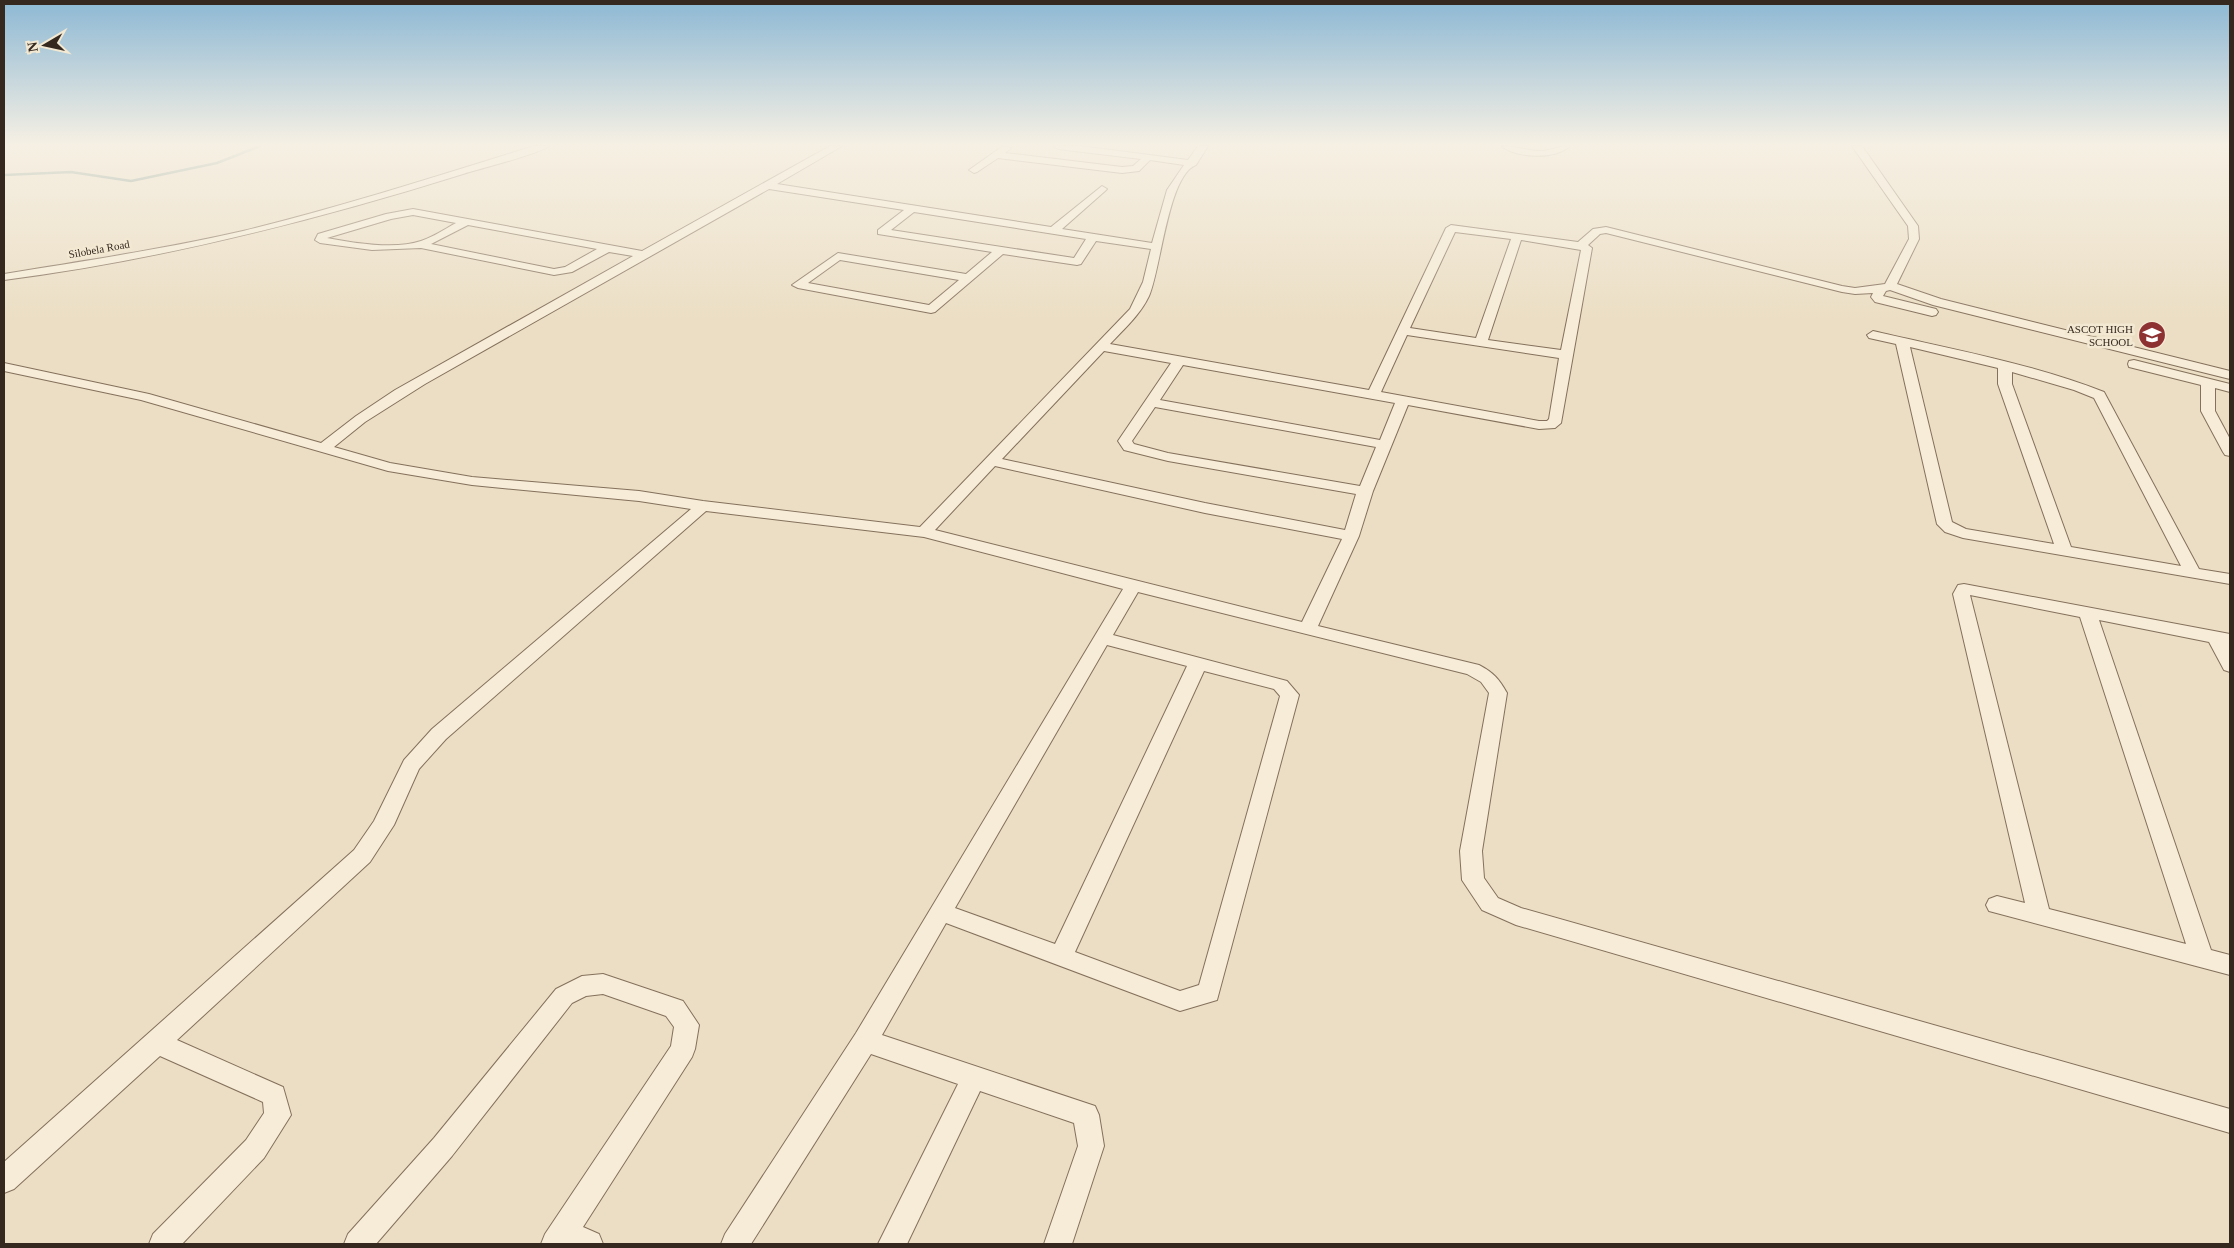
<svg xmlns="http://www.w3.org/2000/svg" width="2234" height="1248" font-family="'Times New Roman',serif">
	<rect width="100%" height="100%" fill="#ebdec4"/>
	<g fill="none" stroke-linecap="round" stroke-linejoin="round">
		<!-- stream -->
		<path stroke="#6d8c83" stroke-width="2.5" d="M4 175 71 172 131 181 217 163 260 146"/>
		<!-- minor casing -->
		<g stroke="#84705c" stroke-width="2">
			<path id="minor" d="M534 146H549C539 154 479 169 463 174 313 221 160 260 4 280V274C84 261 164 249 243 231 341 207 438 176 534 146Z
				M830 146H842L777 184 1051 227 1102 186 1107 189 1105 191 1062 229 1152 243 1167 190 1184 165 1150 160 1139 171 1122 173 998 158 977 172 974 173 969 170 1003 146 1011 148 1005 153 1122 167 1133 166 1141 159 1058 149 1053 146H1080L1188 160 1198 146H1208L1196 165C1168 175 1161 269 1149 296 1140 315 1124 329 1110 344L1369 390 1446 228 1451 225 1578 242 1593 229 1606 227 1842 286 1855 288 1885 284 1909 239 1908 226 1852 146H1862L1918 226 1919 239 1897 284 1941 299 2230 371V379L1933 305 1890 290 1886 291 1883 296 1936 309 1938 312 1936 315 1932 316 1875 302 1871 297 1873 293 1855 294 1842 292 1606 233 1600 234 1588 245 1592 248 1561 423 1555 428 1539 429 1408 405 1373 491 1359 536 1318 626 1479 665C1494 673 1499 679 1507 693L1482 851 1484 878 1498 898 1521 908 2230 1109V1133L1516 925 1482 910 1462 880 1460 851 1489 693 1481 682 1467 674 1138 592 1113 635 1287 681 1299 695 1217 1000 1180 1011 946 923 882 1035 1095 1106 1099 1115 1104 1146 1072 1244H1044L1078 1146 1074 1123 980 1091 907 1244H878L958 1084 871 1054 751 1244H721L725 1234 856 1033 1123 589 924 537 706 511 446 739 419 769 394 825 370 862 177 1040 283 1087 291 1115 264 1158 182 1244H149L153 1234 246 1140 264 1113 263 1102 160 1056 14 1189 4 1193V1162L354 850 374 821 404 760 432 729 691 509 639 501 472 485 388 471 141 400 4 371V363L149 394 321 443 356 416 395 390 633 256 609 252 572 272 554 275 421 248 372 250 320 243 315 240 318 234 386 214 413 209 642 251ZM769 189 904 210 878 230V234L992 252 966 274 838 253 792 285 798 288 931 313 935 312 1003 254 1077 265 1081 264 1096 241 1151 249 1143 282 1130 309 920 527 703 501 639 491 472 477 390 463 334 447 365 422 425 384ZM914 212 1086 239 1074 258 891 230ZM413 215 456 223C445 229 433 237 421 241 395 250 354 243 327 238L391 219ZM468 225 597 249 565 267 554 269 431 244ZM1455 232 1511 239 1476 338 1410 328ZM1521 240 1581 250 1561 350 1488 340ZM840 260 959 280 929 305 808 283ZM1407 335 1559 358 1549 419 1547 421H1539L1381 392ZM1104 351 1171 363 1118 441 1124 450 1168 461 1356 494 1345 530 1205 503 1002 459ZM1183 365 1395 403 1380 440 1160 400ZM1155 407 1376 447 1360 486 1168 453 1134 444 1132 441ZM995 466 1205 513 1342 539 1302 622 935 530ZM1107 645 1187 666 1055 944 955 908ZM1204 671 1274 689 1280 696 1199 985 1180 991 1075 952Z
				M1501 146C1515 146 1528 151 1542 151 1552 150 1559 146 1570 146 1555 160 1517 158 1501 146Z
				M1873 331C1950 349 2030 363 2104 392L2199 569 2230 574V584L1963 538 1945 532 1937 524 1896 344 1869 338 1867 335ZM1910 347 1998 368V384L2054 544 1966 529 1952 522ZM2012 372 2074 390 2094 398 2181 566 2071 547 2012 384Z
				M2134 360 2230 384V392L2215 388V411L2230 439V456L2225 455 2223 452 2201 411V385L2129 367 2128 364 2129 361Z
				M1964 584 2230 634V672L2224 670 2209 642 2099 620 2211 950 2230 955V975L1989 911 1986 905 1989 899 1997 896 2025 903 1953 594 1958 585ZM1970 595 2080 617 2186 944 2049 909Z
				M603 974 683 1001 699 1025 695 1049 692 1057 583 1227 599 1234 603 1244H541L545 1234 671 1046 674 1027 666 1016 603 994 586 996 572 1003 452 1156 376 1244H344L348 1234 434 1138 556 989 582 976Z"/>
		</g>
		<!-- minor -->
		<use href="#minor" fill="#f6ecd7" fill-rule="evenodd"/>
	</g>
	<!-- sky -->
	<linearGradient id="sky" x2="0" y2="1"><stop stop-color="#8db8d4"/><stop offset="0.45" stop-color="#f6f0e4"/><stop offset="1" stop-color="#f6f0e4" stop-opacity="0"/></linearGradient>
	<rect width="2234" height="321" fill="url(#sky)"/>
	<!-- icons -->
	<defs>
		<g id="school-disc" transform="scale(1.4375)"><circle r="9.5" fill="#8e3133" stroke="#f3e9d3"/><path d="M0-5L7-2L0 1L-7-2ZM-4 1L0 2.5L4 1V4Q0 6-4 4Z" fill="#fff"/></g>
	</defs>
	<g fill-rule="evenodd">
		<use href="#school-disc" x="2152" y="335"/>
	</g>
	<g text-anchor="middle" stroke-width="5" stroke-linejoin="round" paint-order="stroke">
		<!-- far-street labels -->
		<g font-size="11" fill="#35291f" stroke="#f3e9d3">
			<text transform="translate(99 249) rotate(-10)" y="4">Silobela Road</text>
		</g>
		<!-- far-poi labels -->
		<g font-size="11" fill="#35291f" stroke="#f3e9d3" text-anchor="end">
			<text x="2133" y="333">ASCOT HIGH<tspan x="2133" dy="13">SCHOOL</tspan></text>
		</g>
	</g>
	<!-- border -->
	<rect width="2234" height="1248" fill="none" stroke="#35291f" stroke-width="10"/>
	<!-- north arrow -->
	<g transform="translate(45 45) rotate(261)" stroke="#f3e9d3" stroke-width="4" paint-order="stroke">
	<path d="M0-4L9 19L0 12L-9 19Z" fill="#35291f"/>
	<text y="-8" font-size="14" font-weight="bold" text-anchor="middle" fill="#35291f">N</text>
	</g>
</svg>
